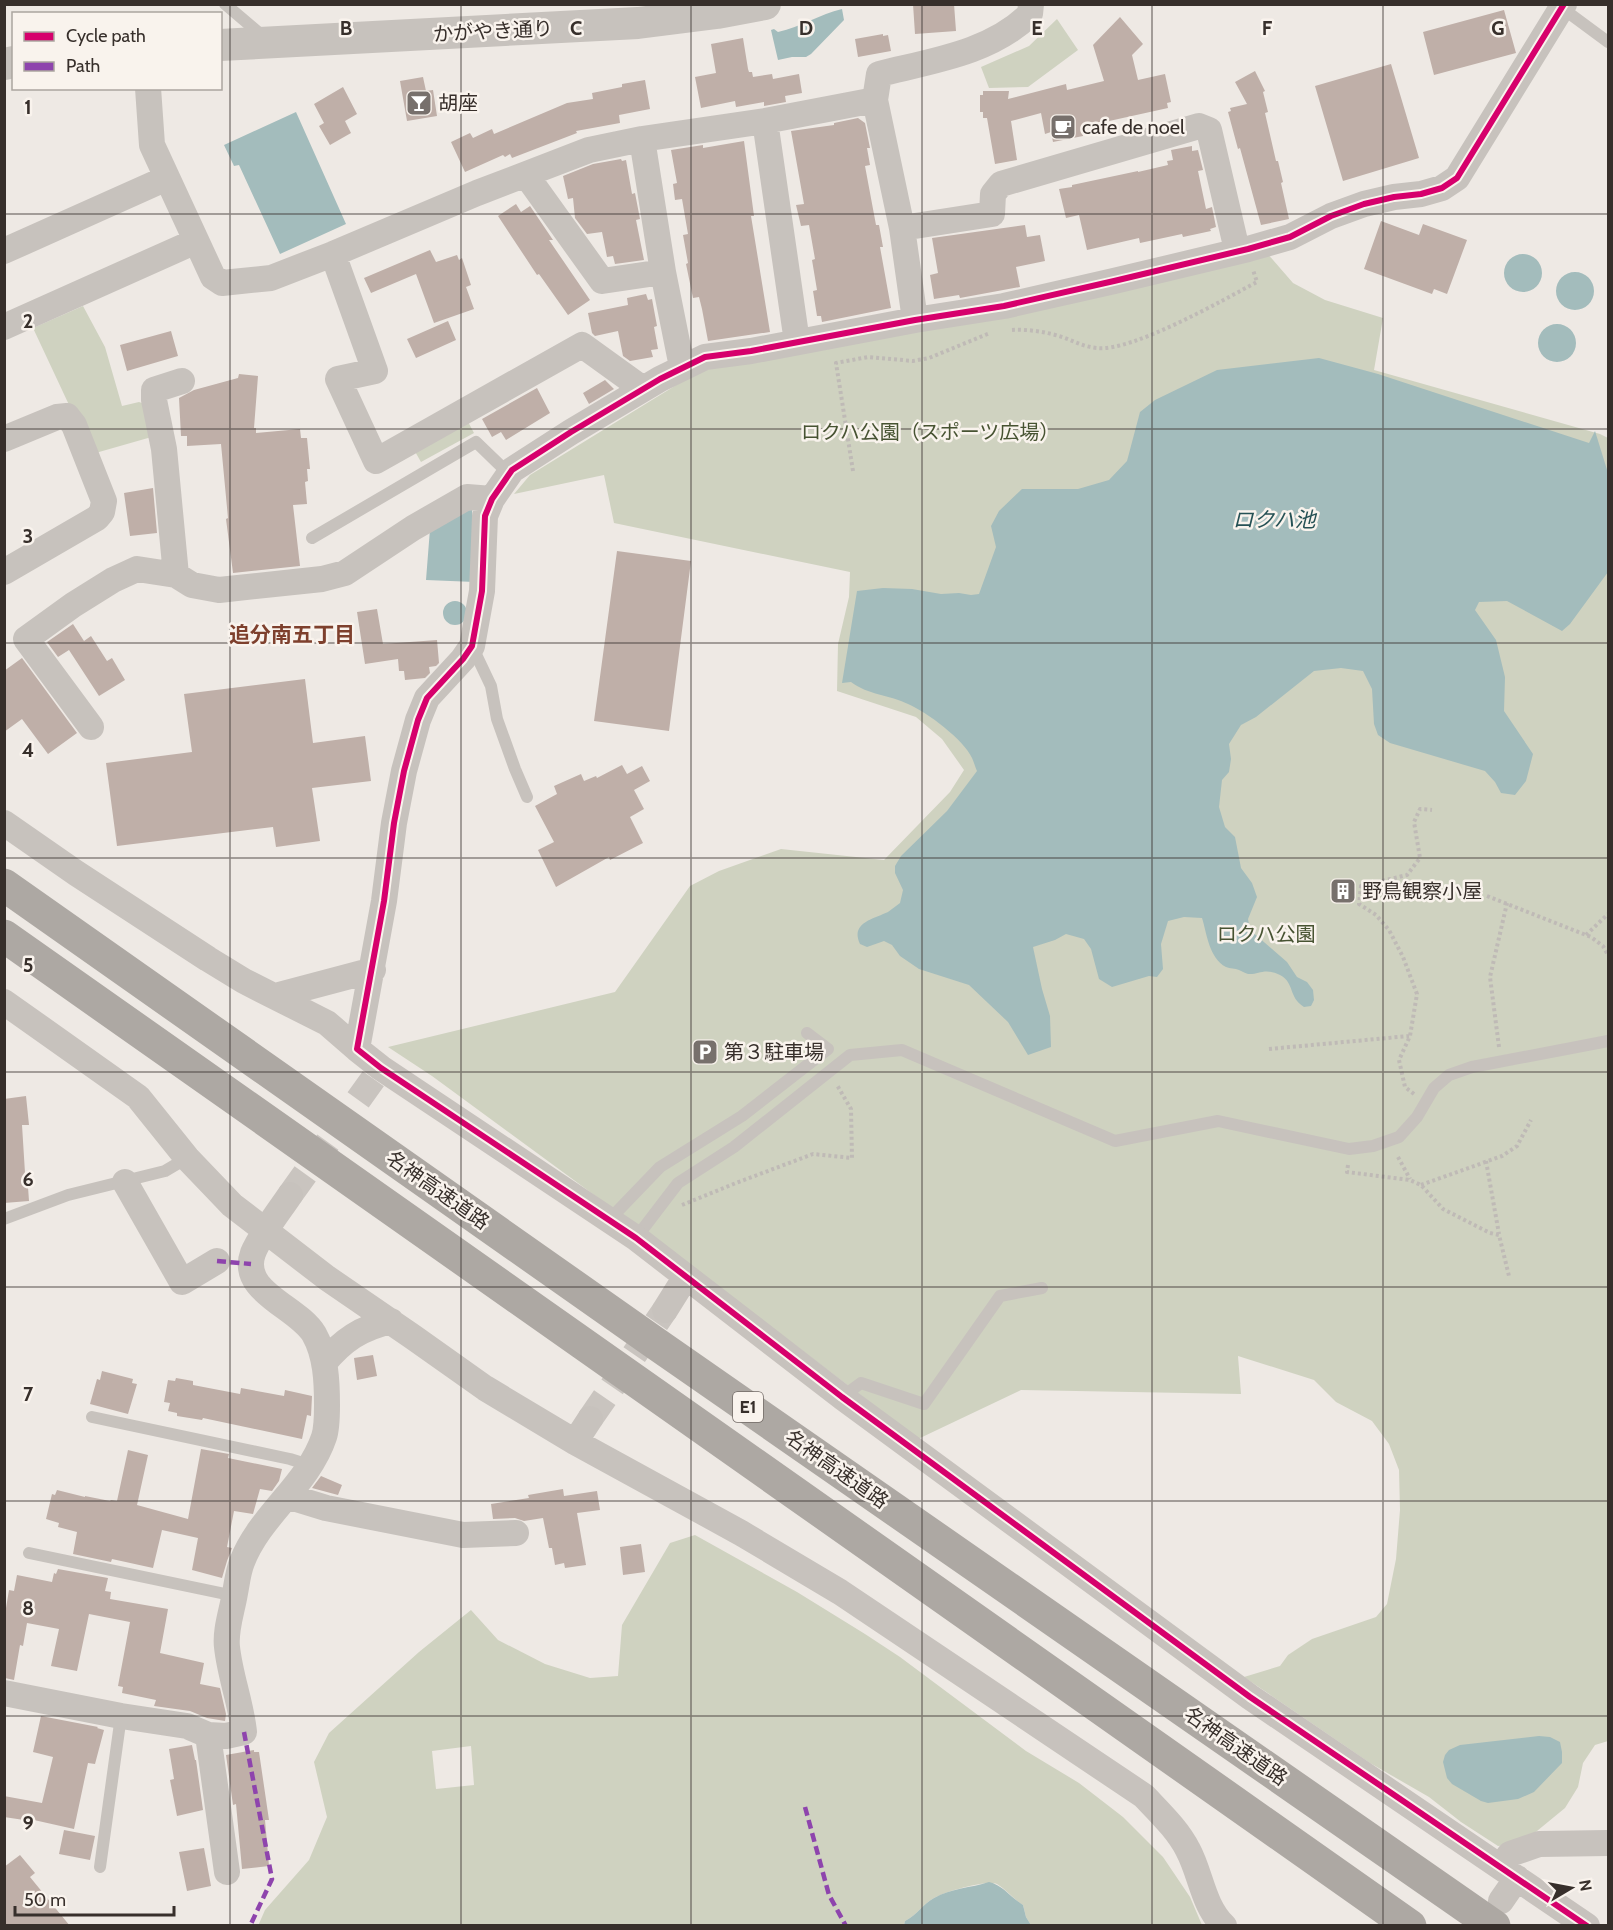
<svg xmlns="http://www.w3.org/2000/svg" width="1613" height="1930" font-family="Cabin,'Noto Sans JP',sans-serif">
	<rect width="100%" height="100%" fill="#eee9e4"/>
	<!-- green -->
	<path fill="#cfd2c0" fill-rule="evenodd" d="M1057 19 1078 50 1028 87 989 88 981 67 1029 46Z
		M1266 252 1293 283 1325 300 1383 318 1374 370 1600 434 1608 438V1741L1595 1745 1583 1763 1578 1787 1565 1808 1537 1831 1515 1844 1498 1846 1461 1822 1429 1797 1370 1763 1244 1677 1280 1666 1288 1655 1312 1639 1376 1617 1387 1604 1396 1559 1400 1510 1399 1470 1389 1444 1372 1421 1336 1402 1314 1380 1238 1356 1241 1394 1021 1390 918 1439 710 1280 432 1076 388 1047 615 992 690 886 719 871 781 849 884 860 950 792 964 770 942 739 916 717 837 691 838 644 849 597 850 572 614 523 604 475 514 494 530 475 704 368Z
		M83 306 105 347 122 406 139 402 150 406 155 436 92 454 33 328Z
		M466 418 474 433 421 462 413 448Z
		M695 1535 797 1592 865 1634 900 1657 1026 1751 1079 1783 1123 1817 1163 1857 1190 1897 1202 1925H1031L1026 1917 1023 1905C1013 1899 1007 1890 997 1884 987 1879 944 1892 934 1898 923 1904 917 1915 905 1921L904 1925 258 1926 265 1910 309 1860 327 1817 314 1762 329 1733 419 1652 471 1610 498 1640 545 1664 590 1678 618 1676 622 1625 670 1543ZM471 1746 474 1785 436 1789 432 1751Z"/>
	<!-- water -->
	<path fill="#a3bcbc" d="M842 9 844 20 811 54 806 57H792L778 60 771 30 774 29 778 32C801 27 820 14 842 9Z
		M296 112 346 224 280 254 239 165 234 166 224 145Z
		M1504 273a19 19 0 1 1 38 0a19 19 0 1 1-38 0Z
		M1556 291a19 19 0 1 1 38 0a19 19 0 1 1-38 0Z
		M1538 343a19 19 0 1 1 38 0a19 19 0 1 1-38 0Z
		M1319 358 1378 374 1589 443 1595 431 1608 473V572L1570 624 1562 631 1507 601 1479 602 1475 610 1496 640 1505 677 1504 711 1533 754 1526 781 1515 795 1501 793 1495 782 1485 771 1390 743 1378 735 1374 724 1372 689 1363 671 1341 668 1314 671 1256 717 1241 725 1229 744 1231 759 1229 772 1222 780 1219 807 1225 827 1235 837 1241 868 1252 883 1257 897 1248 919 1250 930 1287 962 1297 977 1307 982 1313 990 1314 1000 1311 1006 1304 1007C1288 997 1295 983 1280 975 1264 967 1259 975 1248 974 1244 973 1242 971 1239 970 1235 968 1230 969 1226 967 1209 958 1207 934 1202 918L1184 917 1168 921 1161 944 1163 969 1157 977 1149 976 1112 987 1099 979 1091 949 1084 939 1066 934 1055 940 1033 947 1042 989 1050 1016 1051 1047 1028 1055 1008 1022 969 985 919 969 900 956 892 945 884 941 867 947 860 944C850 923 873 919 888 912 892 909 896 906 900 903L903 890 895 873V866L901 856 947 811 977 771C975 767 974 762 972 758 964 740 927 712 908 704 890 695 868 695 851 682L842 683 857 591 883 588 912 589 941 594 959 593 971 595 979 594 996 547 991 526 999 511 1022 489H1078L1109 480 1127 461 1140 412 1155 400 1217 370Z
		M472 510 475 582 426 580 430 529 459 511Z
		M443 613a12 12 0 1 1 24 0a12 12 0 1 1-24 0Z
		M1539 1736 1550 1737 1560 1742 1562 1752V1763L1534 1792 1518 1799 1488 1803 1481 1801 1452 1784 1447 1778 1443 1762 1445 1755 1449 1750 1460 1745Z
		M989 1882C1003 1885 1011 1898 1023 1905L1026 1917 1031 1925H904L905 1921C917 1915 923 1904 934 1898 951 1888 971 1888 989 1882Z"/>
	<!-- building -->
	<path fill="#bfafa8" d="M913 4H954L956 31 915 34Z
		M1504 10 1516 53 1434 75 1423 32Z
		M1120 17 1143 44 1132 55 1138 80 1165 74 1171 102 1167 103 1168 108 1082 127 1083 136 1053 142 1051 132 1045 134 1041 113 1011 121 1017 160 995 164 987 118H983V112H980V95H983V91H1009L1008 99 1066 84 1067 90 1104 81 1093 45Z
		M883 34V36L888 35 891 51 858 57 855 39Z
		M743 38 748 69 749 72H752L753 77 772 74 773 79 799 74 802 93 785 96 786 102 764 106V102L736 107 735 101 701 108 695 77 716 73 711 44Z
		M1391 64 1419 158 1343 181 1315 86Z
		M1255 71 1265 91 1263 92 1268 112 1265 113 1276 161H1278L1283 182 1281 183 1289 219 1261 225 1240 148 1238 149 1228 112 1231 111 1230 108 1247 104 1235 82Z
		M423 77 426 91 433 90 437 116 407 121 400 81Z
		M645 80 650 109 619 115 620 123 576 131 577 133 512 158 510 154 505 157 503 155 465 172 451 142 470 133 473 138 492 129 494 134 567 103 593 99 592 93 622 87V84Z
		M343 87 357 114 345 121 351 133 330 145 319 126 324 123 314 104Z
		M858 118 865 123 870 148H867L870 165 865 166 876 225H879L883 247H880L891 308 822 322 821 316H817L813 291 817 290 812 260 815 259 809 225 801 226 796 205 804 204 791 131 834 125V123Z
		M744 141 754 216H751L770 332 708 341 702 309 699 297 693 298 686 264 688 263 683 235 688 234 682 199 675 200 673 184 677 183 671 150 703 145V148Z
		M1192 146V151L1198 150 1203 170 1198 171 1206 209 1212 207 1216 227 1210 229 1211 231 1183 237 1182 234 1140 243 1139 238 1087 250 1079 215 1066 218 1059 189 1072 187V185L1138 171V172L1168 165 1167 161 1173 160 1171 150Z
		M621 159 622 161 626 160 632 194 635 193 640 219 636 220 644 260 615 264 613 256 607 257 602 232 587 234 575 218 573 198 568 199 563 176 593 164Z
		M516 204 521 212 530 206 553 240H549L590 300 568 315 539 274 537 275 498 216Z
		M1381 221 1419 235 1423 224 1467 240 1447 294 1434 289 1432 294 1364 269Z
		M1025 225 1027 237 1040 235 1045 261 1016 267 1020 287 960 298 959 295 934 299 930 275 938 273 932 238Z
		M430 250 436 262 457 255 459 260 462 258 471 285 466 287 474 309 434 323 416 274 371 293 364 278Z
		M646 294 648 300 652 299 657 326 654 327 658 349 651 350 653 357 630 361 623 356 618 331 595 336 592 333 588 313 628 305 627 298Z
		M448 321 456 340 416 358 407 339Z
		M171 331 178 356 127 371 120 345Z
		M239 374 258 376 254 428H256V433L300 429 301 438H307L310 469H307L308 481 305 482 307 504 293 505 300 566 233 573 226 519 228 518 221 444 187 446V436H181L179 398 194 390 238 378Z
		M605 380 614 389 589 404 583 393Z
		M537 388 550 413 506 440 501 432 492 437 482 419Z
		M153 488 157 533 130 536 124 493Z
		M617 551 691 561 669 731 594 721Z
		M377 609 383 644 437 640 439 663 436 666 429 667 430 673 425 678 405 680 404 671H399L398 659 365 664 357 612Z
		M73 624 84 641 91 636 107 661 112 658 125 680 99 696 69 650 58 657 47 642Z
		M22 658 77 733 48 754 22 719 4 732V671Z
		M305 679 313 743 365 736 371 781 312 788 320 841 276 847 273 827 117 846 106 763 192 752 184 694Z
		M622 765 627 774 642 766 650 781 634 790 644 809 630 817 643 843 610 860 609 857 556 887 538 850 554 842 535 806 557 794 554 786 581 774 584 781 596 776 597 778Z
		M26 1096 29 1125H22L25 1173H27L29 1201 4 1203V1099Z
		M373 1355 377 1376 357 1380 354 1358Z
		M102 1371 133 1379 132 1383 137 1384 128 1414 90 1404 97 1379 100 1380Z
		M176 1378 193 1381V1385L240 1394 241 1388 284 1396 285 1390 312 1396 311 1416 307 1415 302 1439 203 1418 202 1420 177 1416V1413L168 1411 170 1403 164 1402 168 1380 175 1381Z
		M201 1449 229 1454 228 1458 282 1469 279 1481 272 1491 260 1489 253 1514 234 1511 227 1547 232 1548 227 1561 222 1578 192 1570 198 1538 162 1530 153 1568 112 1559 111 1562 73 1554 77 1532 58 1527 59 1523 46 1519 52 1494 55 1495 57 1490 85 1497V1496L110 1501 111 1500 117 1501 128 1450 148 1455 137 1505 188 1519Z
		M321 1476 342 1485 338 1495 312 1488Z
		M563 1489 564 1496 597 1491 600 1510 577 1513 586 1565 565 1568 564 1563 555 1565 552 1548H549L543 1518 524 1521 515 1518 493 1519 491 1504 529 1498 528 1495Z
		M641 1544 645 1572 623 1575 620 1547Z
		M58 1569 108 1578 105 1591 111 1592 110 1599 168 1609 160 1653 204 1663 200 1684 220 1688 226 1714 225 1721 207 1718 190 1711 154 1706 156 1700 122 1693 123 1687 118 1686 130 1622 89 1614 77 1671 51 1666 59 1629 27 1623 23 1646 20 1645 14 1680 5 1678V1614L9 1590 14 1591 17 1575 52 1582 54 1573 56 1574Z
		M41 1716 98 1727 97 1728 104 1730 95 1764 88 1763 74 1829 25 1818 24 1820 4 1817V1796L42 1803 53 1757 33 1752Z
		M192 1745 195 1760H196L203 1810 177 1816 170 1780 174 1779 169 1749Z
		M254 1750V1752H259L269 1820H265L269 1866 242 1869 236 1804 233 1805 226 1755Z
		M64 1830 95 1836 90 1860 59 1854Z
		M204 1848 211 1886 187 1891 179 1852Z
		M20 1855 35 1873 30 1877 70 1926H4V1867Z"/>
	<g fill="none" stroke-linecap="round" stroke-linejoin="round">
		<!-- minor-tunnel -->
		<path stroke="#c9c4bf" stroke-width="26" stroke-dasharray="26 13" stroke-linecap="butt" d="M290 1195 381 1068
			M590 1419 665 1310"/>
		<!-- path -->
		<path stroke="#bfbab6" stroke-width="4" stroke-dasharray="3 3" stroke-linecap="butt" d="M1012 330C1028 329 1047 332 1062 337 1074 341 1084 347 1097 348 1132 352 1223 300 1257 282L1253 270
			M853 471 836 363 868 357 913 361 929 358 990 333
			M1487 896 1591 937 1603 946 1608 955
			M1586 935 1608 914
			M1499 1047 1490 977 1507 903
			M1269 1049 1409 1036
			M1414 1094 1405 1087 1399 1060 1410 1036 1417 994 1403 957 1389 930 1376 915 1359 904 1361 886 1407 875 1420 858 1414 822 1420 809 1432 810
			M1398 1157 1410 1179
			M1486 1161 1499 1234
			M1348 1165 1347 1172 1410 1180 1421 1185 1443 1209 1490 1233 1499 1235 1509 1276
			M1421 1185 1502 1156 1517 1146 1531 1120
			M682 1205 736 1183 813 1154 852 1158 851 1109 837 1085"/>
		<!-- service -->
		<path stroke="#c7c2bd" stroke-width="12" d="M225 4 265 38
			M1562 8 1608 42
			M312 538 476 442 509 474
			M472 646 491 686 497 719 515 769 527 797
			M4 1219 68 1195 165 1171 187 1158
			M609 1220 660 1167 742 1116 828 1049 807 1033
			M636 1238 678 1183 734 1147 850 1055 902 1050 1115 1141 1218 1121 1349 1149 1373 1146 1399 1137 1417 1117 1434 1088 1449 1075 1472 1067 1608 1041
			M842 1397 861 1383 924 1404 1000 1296 1042 1288
			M92 1417 290 1459 309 1465
			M29 1553 235 1596
			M100 1867 121 1716"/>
		<!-- minor -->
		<path stroke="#c7c2bd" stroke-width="26" d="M1564 4 1457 178 1442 188 1421 194 1394 197 1364 204 1331 216 1290 237 1248 249 1114 281 1004 306 915 320 751 351 705 357 660 379 571 432 512 470 492 499 485 516 482 591 472 646 463 659 427 698 418 720 404 771 394 823 384 901 357 1049 381 1068 636 1238 842 1397 1250 1697 1587 1926
			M148 88 152 145 213 277 222 283 271 278 333 254 477 193 589 150 642 139 765 121 875 100
			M765 121 797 342
			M642 139 663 272 682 367
			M526 175 602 281 663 272
			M902 228 992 214 993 194 1001 184 1199 126 1209 130 1237 250
			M4 251 167 178
			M333 254 375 371 338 379 376 461 582 345 643 389
			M915 320 902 228 875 100 879 74C931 61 991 53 1030 14L1031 4
			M4 327 196 241
			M4 439 57 417 67 416 74 425 104 501 102 512 97 518 4 572
			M176 575 164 449 154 400V390L182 381
			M91 727 26 639 73 605 113 580 137 569 176 575 192 585 219 590 322 579 345 573 413 528 467 497 492 499
			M4 823 76 873 208 959 244 981 327 1023 357 1049
			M275 996 373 970
			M4 1002 138 1097 187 1158 232 1205 327 1278 413 1337 485 1388 575 1442 741 1533 840 1592 1144 1796C1160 1813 1178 1830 1188 1850 1201 1874 1203 1906 1224 1926
			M125 1182 182 1282 217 1261
			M665 1310 685 1278
			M324 1363C343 1340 361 1328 391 1321
			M575 1442 590 1419
			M287 1496 326 1508 463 1535 516 1533
			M4 1693 121 1716 187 1726 208 1735 226 1736 244 1732C241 1703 230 1676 227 1647 225 1630 232 1611 235 1593 237 1583 238 1572 242 1562 260 1515 308 1485 324 1437 327 1428 327 1415 327 1405 327 1382 326 1355 314 1334 297 1306 239 1292 253 1253 259 1237 280 1210 290 1195
			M208 1735 227 1872
			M1500 1867 1510 1854 1539 1844 1608 1843
			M1501 1901 1517 1878"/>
		<!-- tertiary -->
		<path stroke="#c7c2bd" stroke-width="32" d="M220 45 638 23 717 13 765 4
			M4 64 14 62"/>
		<!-- motorway -->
		<path stroke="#ada8a3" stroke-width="33" d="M4 885 655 1343 1494 1926
			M4 936 1410 1926"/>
		<!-- quiet -->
		<path stroke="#8e44ad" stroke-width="4.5" stroke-dasharray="9 4.5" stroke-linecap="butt" d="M217 1261 251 1264
			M244 1732 272 1879 250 1926
			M805 1807 829 1895 846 1926"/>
		<!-- cycleway casing -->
		<g stroke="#f9f3ed" stroke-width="10">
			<path id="cycleway" d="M1564 4 1457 178 1442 188 1421 194 1394 197 1364 204 1331 216 1290 237 1248 249 1114 281 1004 306 915 320 751 351 705 357 660 379 571 432 512 470 492 499 485 516 482 591 472 646 463 659 427 698 418 720 404 771 394 823 384 901 357 1049 381 1068 636 1238 842 1397 1250 1697 1587 1926"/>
		</g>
		<!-- cycleway -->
		<use href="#cycleway" stroke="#d6006c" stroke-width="6"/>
	</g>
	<!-- grid -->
	<path fill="none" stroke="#372f2b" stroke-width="1.5" stroke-opacity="0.55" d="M230 4V1926M461 4V1926M691 4V1926M922 4V1926M1152 4V1926M1383 4V1926M4 214H1608M4 429H1608M4 643H1608M4 858H1608M4 1072H1608M4 1287H1608M4 1501H1608M4 1716H1608"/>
	<!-- icons -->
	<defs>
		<g id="bar-square" transform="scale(1.35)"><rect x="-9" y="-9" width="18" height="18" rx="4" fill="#77706c" stroke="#f9f3ed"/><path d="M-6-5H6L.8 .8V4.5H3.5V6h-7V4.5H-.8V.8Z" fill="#fff"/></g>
		<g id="cafe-square" transform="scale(1.35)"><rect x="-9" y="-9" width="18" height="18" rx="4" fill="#77706c" stroke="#f9f3ed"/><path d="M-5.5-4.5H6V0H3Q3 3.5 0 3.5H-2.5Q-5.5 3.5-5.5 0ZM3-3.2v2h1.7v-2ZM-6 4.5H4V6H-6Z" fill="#fff"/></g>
		<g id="building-square" transform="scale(1.35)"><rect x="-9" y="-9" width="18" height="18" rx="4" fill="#77706c" stroke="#f9f3ed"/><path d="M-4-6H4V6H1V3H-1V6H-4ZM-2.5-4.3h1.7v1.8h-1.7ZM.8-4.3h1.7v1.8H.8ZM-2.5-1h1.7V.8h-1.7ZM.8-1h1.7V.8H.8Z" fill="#fff"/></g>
		<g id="parking-square" transform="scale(1.35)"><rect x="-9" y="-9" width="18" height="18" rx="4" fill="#77706c" stroke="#f9f3ed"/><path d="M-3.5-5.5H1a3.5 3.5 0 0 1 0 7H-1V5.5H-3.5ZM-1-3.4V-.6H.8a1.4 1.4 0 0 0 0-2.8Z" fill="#fff"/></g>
	</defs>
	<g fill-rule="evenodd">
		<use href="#bar-square" x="419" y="103"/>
		<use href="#cafe-square" x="1063" y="127"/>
		<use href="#building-square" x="1343" y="891"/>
		<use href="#parking-square" x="705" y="1052"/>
	</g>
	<g text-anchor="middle" stroke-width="5" stroke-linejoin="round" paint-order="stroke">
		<!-- shield labels -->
		<rect fill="#f9f3ed" stroke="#716a65" stroke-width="1.5" x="733" y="1392" width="30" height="30" rx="4.5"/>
		<g font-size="18" font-weight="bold" fill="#372f2b">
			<text x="748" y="1413">E1</text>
		</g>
		<!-- street labels -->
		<g font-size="20" fill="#372f2b" stroke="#f9f3ed">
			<text transform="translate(493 31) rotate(-3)" y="7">かがやき通り</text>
			<text transform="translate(438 1190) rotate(35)" y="7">名神高速道路</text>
			<text transform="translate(837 1469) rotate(35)" y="7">名神高速道路</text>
			<text transform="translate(1236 1746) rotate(35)" y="7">名神高速道路</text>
		</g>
		<!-- poi labels -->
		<g font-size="20" fill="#372f2b" stroke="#f9f3ed" text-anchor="start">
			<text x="438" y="110">胡座</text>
			<text x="1082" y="134">cafe de noel</text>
			<text x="1362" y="898">野鳥観察小屋</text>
			<text x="724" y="1059">第３駐車場</text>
		</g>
		<!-- park labels -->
		<g font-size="20" fill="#475332" stroke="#f9f3ed">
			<text x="930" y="439">ロクハ公園（スポーツ広場）</text>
			<text x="1266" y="941">ロクハ公園</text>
		</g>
		<!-- water labels -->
		<g font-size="21" font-style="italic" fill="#255155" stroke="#f9f3ed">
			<text x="1274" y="527">ロクハ池</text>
		</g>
		<!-- neighbourhood labels -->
		<g font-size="21" font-weight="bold" fill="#7e402d" stroke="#f9f3ed">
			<text x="292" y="642">追分南五丁目</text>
		</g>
	</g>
	<g font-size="20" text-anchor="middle" font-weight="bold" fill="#372f2b" stroke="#f9f3ed" stroke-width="5" stroke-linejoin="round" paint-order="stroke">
		<text x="346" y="35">B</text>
		<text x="576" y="35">C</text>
		<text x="806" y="35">D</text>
		<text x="1037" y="35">E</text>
		<text x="1267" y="35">F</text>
		<text x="1498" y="35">G</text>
		<text x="28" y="114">1</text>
		<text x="28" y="328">2</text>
		<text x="28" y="543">3</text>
		<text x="28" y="757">4</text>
		<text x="28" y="972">5</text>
		<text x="28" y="1186">6</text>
		<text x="28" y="1401">7</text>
		<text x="28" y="1615">8</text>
		<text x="28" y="1830">9</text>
	</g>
	<!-- border -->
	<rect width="1613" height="1930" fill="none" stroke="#372f2b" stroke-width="12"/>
	<!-- legend -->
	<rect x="12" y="12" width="210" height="78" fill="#f9f3ed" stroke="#aba59f" stroke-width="1.5"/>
	<rect x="24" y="32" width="30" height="9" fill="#d6006c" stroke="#aba59f" stroke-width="1.5"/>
	<text x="66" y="42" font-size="18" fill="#372f2b">Cycle path</text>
	<rect x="24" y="62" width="30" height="9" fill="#8e44ad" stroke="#aba59f" stroke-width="1.5"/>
	<text x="66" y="72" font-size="18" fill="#372f2b">Path</text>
	<!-- north arrow -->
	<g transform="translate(1571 1888) rotate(80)" stroke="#f9f3ed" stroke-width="4.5" paint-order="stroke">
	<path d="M0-4.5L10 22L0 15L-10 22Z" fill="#372f2b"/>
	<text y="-9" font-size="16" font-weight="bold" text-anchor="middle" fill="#372f2b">N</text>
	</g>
	<!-- scale -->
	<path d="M15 1906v9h159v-9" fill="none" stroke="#372f2b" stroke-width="3"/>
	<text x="24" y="1906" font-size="18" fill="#372f2b" stroke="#f9f3ed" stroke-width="4.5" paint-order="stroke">50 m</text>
</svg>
